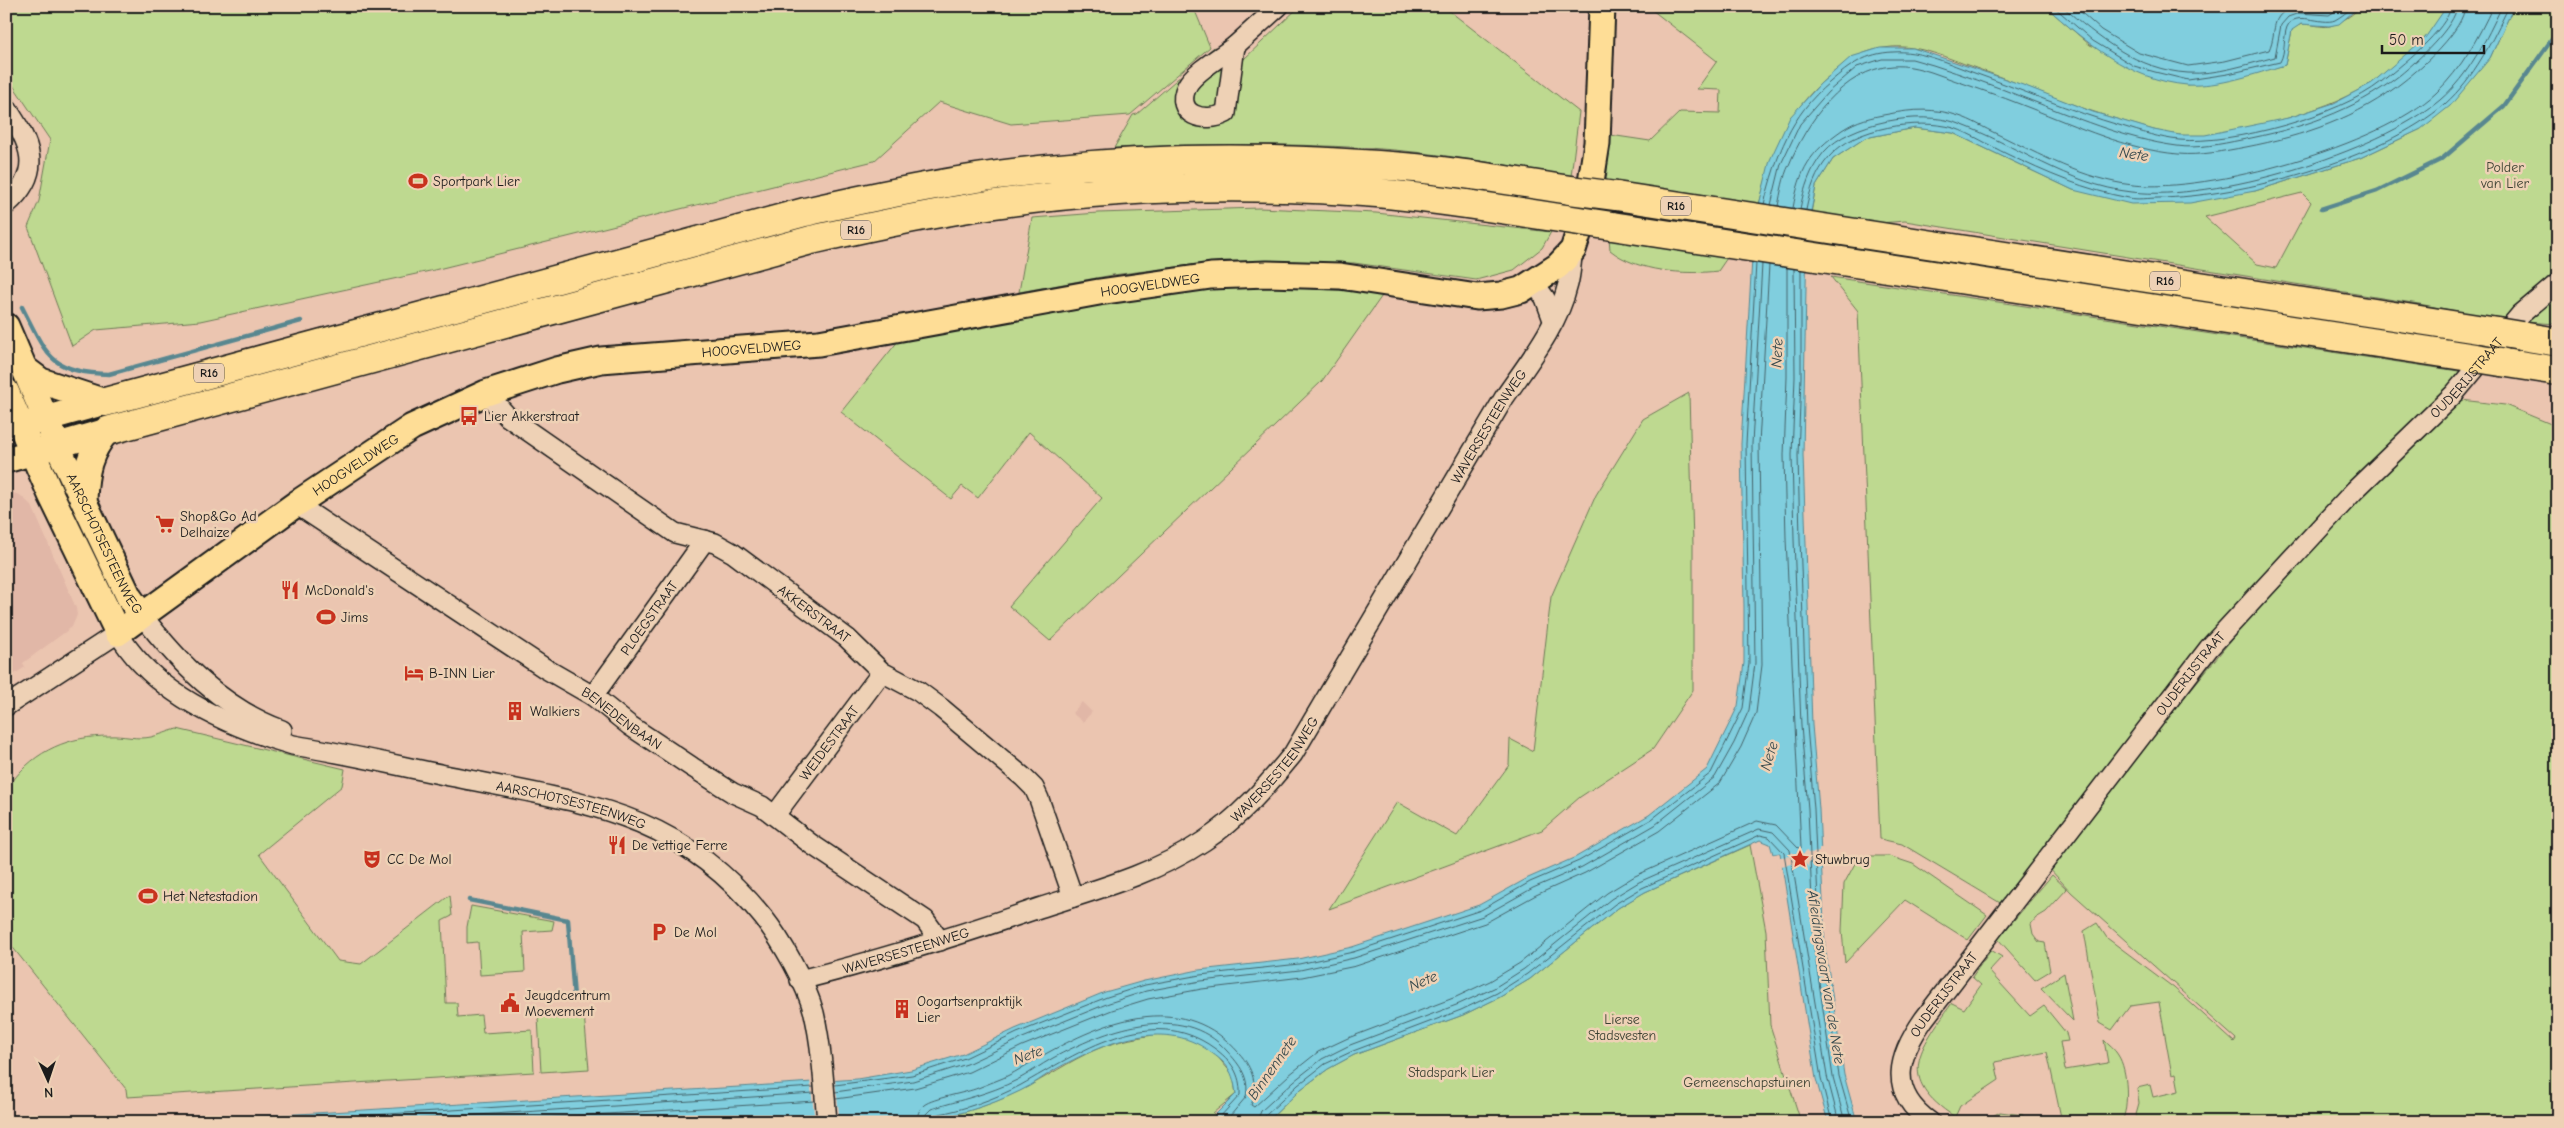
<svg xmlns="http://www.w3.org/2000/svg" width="2564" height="1128" font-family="'Comic Neue',sans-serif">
	<rect width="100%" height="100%" fill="#ebc5b0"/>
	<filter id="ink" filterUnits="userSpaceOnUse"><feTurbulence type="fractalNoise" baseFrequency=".02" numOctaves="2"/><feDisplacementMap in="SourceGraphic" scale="10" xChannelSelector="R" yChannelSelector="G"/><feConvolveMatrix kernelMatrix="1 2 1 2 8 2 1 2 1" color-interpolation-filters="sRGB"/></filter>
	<g filter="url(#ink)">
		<!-- built -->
		<path fill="#e1b7a7" d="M6 491 20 495 32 506 76 608 77 615 72 627 23 663 25 667 6 680Z
			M1082 702 1092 712 1083 722 1072 713Z"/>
		<!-- green -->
		<path fill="#bed990" stroke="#6d7a56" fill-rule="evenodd" d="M6 6H1193L1210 47 1130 115 1011 124 939 102 874 161 430 271 200 321 96 330 72 346 28 227 39 201 50 140 6 75Z
			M1300 6H1443L1579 112 1571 176C1504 165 1436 152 1368 148 1282 143 1199 144 1114 148L1133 115 1137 114 1214 47 1244 59Z
			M1647 6H2045L2090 45 2188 85 2229 79 2285 65 2292 30C2302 18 2318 29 2330 26 2340 23 2355 14 2361 6H2447C2422 54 2368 91 2318 108 2278 122 2222 140 2179 135 2161 133 2143 127 2126 122 2074 107 2024 85 1973 67 1947 58 1920 45 1892 47 1865 49 1849 59 1829 76 1785 114 1773 150 1759 205L1606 183 1610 135 1650 141 1680 112 1720 113 1721 90 1697 89 1717 61Z
			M2514 6H2558V324L2508 321 2419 304 1905 221 1866 224 1811 213 1816 186 1833 159 1865 138 1915 128 1953 133 2073 190 2255 191 2360 158 2421 129 2490 58ZM2302 193 2311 202 2276 268 2257 264 2205 217Z
			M1259 208 1376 213 1551 232 1542 248 1514 270 1476 280 1354 263 1224 261 1113 275 1019 292 1032 218 1098 213Z
			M1609 237 1729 255 1718 271C1685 275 1637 272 1610 250Z
			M1831 277 2465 372 2298 540 2002 904 1902 844 1880 839 1858 311Z
			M1262 286 1384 293 1322 381 1050 641 1009 606 1102 498 1029 432 978 498 962 486 951 499 841 412 899 340 1182 289Z
			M1689 393 1693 545V690L1653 749 1580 797 1542 830 1329 909 1397 802 1457 836 1509 765 1510 739 1533 751 1551 597 1596 495 1643 419Z
			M2461 400 2505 405 2558 427V1122H2134L2139 1104 2137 1088 2150 1085 2153 1097 2179 1091 2176 1074 2172 1075 2159 1002 2130 1006 2112 1030 2100 1023 2084 931 2097 923 2107 938 2174 988 2234 1042 2236 1039 2071 892 2047 866 2288 570Z
			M177 729 345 769 342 786 259 854 338 961 361 964 450 895 452 916 442 921 446 1003H457L458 1017 481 1015 483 1033 532 1030 534 1072 127 1097 126 1089 6 939V781L12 782C35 750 70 736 109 736 122 735 138 740 151 737 160 735 169 731 177 729Z
			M1750 845 1766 931 1770 1025 1801 1122H1267L1301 1089 1328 1069 1354 1055 1463 1015 1500 997 1530 979 1618 908 1645 892Z
			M1859 856H1889L1913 864 1987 915 1968 940 1905 900 1845 963 1842 931 1844 884Z
			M2052 875 2067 889 2046 912 2036 918 2031 924 2033 934 2039 942 2045 943 2050 971 2035 980 1998 939Z
			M471 906 554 921 552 930 523 932 525 972 480 975 478 942 467 943V927Z
			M1991 950 2002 957 1989 971 2030 1016 2044 1006 2066 1033 2068 1041 2060 1042 2065 1070 2108 1063 2104 1040C2108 1045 2115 1049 2118 1055 2128 1070 2129 1106 2122 1122H2062L2047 1052 1995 1062 1999 1080 1960 1106 1955 1117C1895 1078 1919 1050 1952 1003L1964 1009 1981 985 1972 977Z
			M2064 973 2073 1021 2041 988Z
			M584 1014 589 1069 541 1072 538 1017Z
			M1165 1033 1197 1041 1217 1056 1233 1075 1236 1094 1213 1113 1222 1122H915C952 1117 988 1107 1021 1090 1046 1078 1069 1061 1095 1050 1117 1040 1142 1037 1165 1033Z
			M2000 1112 2023 1115 2024 1122H1981Z"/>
		<!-- water -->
		<path fill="#80cede" stroke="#588790" d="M2045 6H2360L2339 24 2329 26 2301 24 2292 30 2285 65C2255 74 2219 87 2187 85 2129 80 2087 43 2045 6Z
			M2447 6H2514L2490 58 2450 106 2421 129 2360 158 2255 191 2190 203 2131 204 2073 190 1953 133 1915 128 1865 138 1833 159 1816 186 1807 232 1803 455 1812 725 1819 809 1825 947 1844 1075 1857 1122H1828L1816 1079 1780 853 1773 854 1770 844 1760 840 1645 892 1618 908 1530 979 1500 997 1463 1015 1354 1055 1328 1069 1301 1089 1267 1122H1215L1212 1118 1236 1094C1233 1071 1228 1064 1209 1051 1163 1017 1101 1044 1056 1069 1044 1076 1033 1085 1020 1091 987 1107 952 1117 915 1122H168L739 1087 857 1079 911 1070 963 1054 1015 1029 1105 992 1144 981 1199 970 1298 959 1352 947 1479 905 1528 878 1576 857 1649 815 1707 769 1738 706 1744 663V607L1741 444 1754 225 1770 160 1790 117 1820 84 1851 57 1880 48H1913L2023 85 2093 112 2154 130 2180 135H2205L2288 118 2334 103 2372 83 2425 38Z"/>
		<!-- pier -->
		<path fill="#ebc5b0" d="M1819 848H1823L1824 863 1821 864V861L1809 862 1808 867 1805 863 1796 864 1794 868 1792 864 1781 866V869H1778L1777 856 1771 855 1779 853 1780 857 1790 856 1792 852 1795 855 1804 854 1806 850 1808 853 1819 852Z
			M835 1078 840 1122H815L810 1080Z"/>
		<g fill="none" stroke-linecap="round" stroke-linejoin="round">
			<!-- shore -->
			<path stroke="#44636a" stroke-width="1" d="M2053 6 2093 41 2134 66 2155 72 2188 80 2228 74 2280 62C2286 51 2283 37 2287 27 2295 9 2322 26 2335 20 2341 17 2349 10 2354 6
				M2062 6C2098 38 2138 70 2188 73 2216 75 2248 64 2275 57L2281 25 2288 17 2299 13 2329 15 2344 6
				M2074 6 2101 30 2139 53 2188 66 2225 61 2269 50C2278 30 2268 17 2294 6
				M1764 204C1777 154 1790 116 1830 82 1850 65 1866 53 1893 52 1919 50 1945 62 1969 71 2020 89 2070 111 2122 126 2141 132 2160 138 2179 140 2232 145 2340 115 2381 82 2399 67 2448 30 2451 6
				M1771 205 1781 164 1800 124 1828 92 1857 67 1882 59H1912L1933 65C1963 75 1993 85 2022 97 2072 116 2124 139 2177 146 2198 149 2221 144 2241 140 2299 129 2353 112 2400 75 2416 62 2456 26 2457 6
				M1778 206C1781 192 1783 177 1789 165 1806 123 1843 69 1893 66 1906 65 1918 68 1931 72 1964 84 1998 95 2030 108 2076 126 2129 150 2178 154 2200 156 2224 151 2246 147 2303 136 2358 118 2404 81 2422 67 2464 30 2465 6
				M1793 208C1800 169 1809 153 1842 130 1857 120 1871 117 1889 114 1912 109 1936 108 1959 116 1972 120 1984 128 1997 134 2039 154 2085 180 2133 185 2209 193 2380 146 2436 93 2462 68 2478 38 2493 6
				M1800 209C1804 188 1810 169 1824 152 1850 122 1920 110 1957 123 2016 144 2067 185 2132 192 2214 202 2377 153 2440 100 2469 75 2486 40 2502 6
				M1806 210C1810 190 1815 173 1829 157 1854 127 1918 118 1954 128 1972 134 1990 146 2007 154 2046 173 2085 190 2129 198 2138 200 2149 198 2158 198 2241 197 2382 159 2445 104 2475 77 2492 41 2509 6
				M1794 269 1795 377 1792 455 1794 539 1801 726 1808 809 1814 948 1833 1077 1845 1122
				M1801 270V377L1798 455 1800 539 1807 726 1814 809 1820 947 1839 1076 1852 1122
				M835 1085 912 1075 965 1058 1017 1033 1107 997 1145 985 1200 975 1299 964 1353 952 1481 910 1530 882 1579 861 1652 819 1711 773 1743 708 1749 663 1746 444 1756 263
				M835 1092 913 1081 967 1064 1020 1039 1109 1003 1146 991 1201 981 1300 970 1354 958 1483 916 1533 888 1582 867 1655 825 1715 777 1734 743 1749 710 1755 663 1752 444 1762 264
				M836 1099 915 1088 969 1072 1022 1046 1112 1010 1148 999 1202 989 1302 977 1356 966 1485 923 1536 895 1585 873 1659 831 1720 783 1741 747 1756 713 1762 665 1759 444 1769 265
				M263 1122 814 1087
				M370 1122 814 1093
				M478 1122 815 1101
				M917 1122C917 1115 919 1109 924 1105 933 1098 966 1093 978 1088 986 1085 995 1081 1003 1078 1019 1071 1033 1060 1049 1052 1111 1018 1185 991 1239 1053 1252 1067 1259 1086 1251 1105L1254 1107 1289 1075 1318 1052 1348 1038 1456 997 1490 981 1520 963 1607 893 1635 876 1757 821 1776 825 1798 848H1801L1786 539 1784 455 1787 377V268
				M924 1122 926 1114 931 1109C960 1100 989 1094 1017 1080 1029 1074 1040 1065 1053 1058 1103 1031 1181 999 1227 1051 1240 1065 1250 1078 1246 1097L1225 1122
				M930 1122 934 1115C963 1110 995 1099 1021 1085 1078 1053 1151 1002 1214 1048 1231 1060 1241 1074 1240 1095L1219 1118 1218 1122
				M1257 1122 1261 1111 1294 1081 1322 1059 1350 1045 1459 1004 1494 988 1524 969 1611 899 1639 882 1759 829 1773 832 1790 850 1827 1076 1839 1122
				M1264 1122 1265 1116 1298 1085 1325 1064 1353 1051 1461 1010 1497 993 1527 974 1615 904 1642 888 1760 835 1769 837 1784 853 1821 1078 1832 1122"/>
			<!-- stream -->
			<path stroke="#588790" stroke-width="4.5" d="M2321 209 2377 191 2442 159 2504 106 2558 31
				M22 307C46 354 50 373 109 374L301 321
				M469 900 568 920 574 998"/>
			<!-- minor casing -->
			<g stroke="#1c1c1c" stroke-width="22">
				<g id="minor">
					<path d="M1235 46 1226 113C1205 124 1173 115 1187 86 1194 72 1222 56 1235 46Z"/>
					<path d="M1235 46 1279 6"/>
					<path d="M6 107C30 143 45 171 6 205"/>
					<path d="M1534 283 1545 298 1553 320"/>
					<path id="s1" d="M486 393 508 417 675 533 715 543 733 553 847 638 882 672 918 691 941 708 1023 777 1034 788 1039 799 1073 897"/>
					<path id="s2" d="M296 504 546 669 593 696 629 725 692 767 733 793 762 806 811 844 925 920 940 941"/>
					<path d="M141 614C179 663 222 708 282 730"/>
					<path id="s3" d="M593 696 705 540"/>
					<path id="s4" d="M6 706 118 633C154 694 227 726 293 745 349 754 404 767 460 778 583 803 677 811 763 917 782 941 806 983 814 1013 822 1048 824 1086 827 1122"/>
					<path id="s5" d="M775 815 882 672"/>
					<path id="s6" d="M800 980C881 960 960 935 1039 908 1095 890 1155 874 1204 841 1239 818 1266 787 1293 754L1504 398C1528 363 1558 326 1568 284 1571 273 1571 261 1573 250"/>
					<path id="s7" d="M1930 1122C1887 1091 1898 1056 1924 1019L2209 648 2355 490 2454 394 2520 315 2558 283"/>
				</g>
			</g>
			<!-- major casing -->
			<g stroke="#1c1c1c" stroke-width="29">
				<g id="major">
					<path id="s8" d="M6 326 57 445 129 597 141 614"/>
					<path d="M25 369 41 381 105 402"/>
					<path id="s9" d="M6 391 51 495 118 633 296 504 412 427 486 393 557 370 601 360 819 343 1099 292 1211 276 1267 274 1340 276 1477 297 1501 295 1521 290 1558 266 1573 250 1587 207 1597 143 1602 6"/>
					<path d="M30 423 105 402"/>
					<path d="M6 460 107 431"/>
					<path d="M84 500C85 472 89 452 107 431"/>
				</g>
			</g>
			<!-- highway casing -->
			<g stroke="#1c1c1c" stroke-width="31">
				<path id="highway" d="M1616 196 2497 332
					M1612 226 2476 358
					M2521 336 2558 342
					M2501 362 2558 371
					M105 402 805 212C885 194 966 177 1049 169 1157 157 1269 157 1378 165 1442 169 1506 180 1570 190
					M107 431 811 240C872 226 933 213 995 204 1120 186 1251 183 1377 193 1440 199 1503 209 1566 219"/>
			</g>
			<!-- minor -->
			<use href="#minor" stroke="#eed1b5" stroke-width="19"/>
			<!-- major -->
			<use href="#major" stroke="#fedd96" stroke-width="25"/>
			<!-- highway -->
			<use href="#highway" stroke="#fedd96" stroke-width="28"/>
			<!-- highway-bridge casing -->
			<g stroke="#1c1c1c" stroke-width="31" stroke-linecap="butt">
				<path id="highway-bridge" d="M1570 190 1616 196
					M1566 219 1612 226
					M2497 332 2521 336
					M2476 358 2501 362"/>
			</g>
			<!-- highway-bridge -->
			<use href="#highway-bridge" stroke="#fedd96" stroke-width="28"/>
		</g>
	</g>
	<!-- icons -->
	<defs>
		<g id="stadium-bare" transform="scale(1.5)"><path d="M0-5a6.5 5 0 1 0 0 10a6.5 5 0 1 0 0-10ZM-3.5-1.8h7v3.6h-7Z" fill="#c8321e" stroke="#eed1b5" stroke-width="2.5" paint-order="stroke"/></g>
		<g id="bus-bare" transform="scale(1.5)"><path d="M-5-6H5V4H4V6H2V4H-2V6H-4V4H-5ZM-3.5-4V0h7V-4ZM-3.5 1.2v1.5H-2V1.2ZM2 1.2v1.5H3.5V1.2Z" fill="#c8321e" stroke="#eed1b5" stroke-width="2.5" paint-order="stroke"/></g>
		<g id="supermarket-bare" transform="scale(1.5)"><path d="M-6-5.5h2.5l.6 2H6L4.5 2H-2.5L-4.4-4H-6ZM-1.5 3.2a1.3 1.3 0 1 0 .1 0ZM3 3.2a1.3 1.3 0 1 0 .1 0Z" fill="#c8321e" stroke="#eed1b5" stroke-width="2.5" paint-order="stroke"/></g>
		<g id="restaurant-bare" transform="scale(1.5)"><path d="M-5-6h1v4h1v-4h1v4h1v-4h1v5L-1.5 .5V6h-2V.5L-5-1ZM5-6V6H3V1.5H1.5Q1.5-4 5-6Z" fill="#c8321e" stroke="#eed1b5" stroke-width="2.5" paint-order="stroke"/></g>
		<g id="hotel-bare" transform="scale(1.5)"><path d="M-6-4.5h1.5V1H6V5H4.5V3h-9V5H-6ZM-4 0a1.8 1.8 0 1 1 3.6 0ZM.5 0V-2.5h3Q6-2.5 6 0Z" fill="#c8321e" stroke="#eed1b5" stroke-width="2.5" paint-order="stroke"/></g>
		<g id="building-bare" transform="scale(1.5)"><path d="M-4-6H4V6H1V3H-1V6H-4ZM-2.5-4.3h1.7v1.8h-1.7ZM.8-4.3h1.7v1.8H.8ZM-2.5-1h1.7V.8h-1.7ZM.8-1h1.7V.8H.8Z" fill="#c8321e" stroke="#eed1b5" stroke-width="2.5" paint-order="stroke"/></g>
		<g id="theatre-bare" transform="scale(1.5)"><path d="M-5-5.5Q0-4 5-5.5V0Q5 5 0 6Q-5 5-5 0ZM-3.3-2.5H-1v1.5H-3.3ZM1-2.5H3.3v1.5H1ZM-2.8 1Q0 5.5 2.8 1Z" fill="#c8321e" stroke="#eed1b5" stroke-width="2.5" paint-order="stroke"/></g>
		<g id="sight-bare" transform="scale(1.5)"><path d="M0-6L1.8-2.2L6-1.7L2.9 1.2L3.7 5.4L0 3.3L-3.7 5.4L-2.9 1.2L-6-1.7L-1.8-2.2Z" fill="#c8321e" stroke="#eed1b5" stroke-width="2.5" paint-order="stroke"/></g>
		<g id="parking-bare" transform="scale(1.5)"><path d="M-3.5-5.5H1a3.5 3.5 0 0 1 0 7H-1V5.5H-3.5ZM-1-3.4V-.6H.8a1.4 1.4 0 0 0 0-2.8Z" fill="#c8321e" stroke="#eed1b5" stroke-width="2.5" paint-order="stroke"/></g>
		<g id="civic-bare" transform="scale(1.5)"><path d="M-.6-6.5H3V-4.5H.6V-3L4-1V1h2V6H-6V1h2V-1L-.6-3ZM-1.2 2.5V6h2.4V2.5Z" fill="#c8321e" stroke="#eed1b5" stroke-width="2.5" paint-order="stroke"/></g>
	</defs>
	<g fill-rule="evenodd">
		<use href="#stadium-bare" x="418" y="181"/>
		<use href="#bus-bare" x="469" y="416"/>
		<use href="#supermarket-bare" x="165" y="524"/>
		<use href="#restaurant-bare" x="290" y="590"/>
		<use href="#stadium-bare" x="326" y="617"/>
		<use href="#hotel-bare" x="414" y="673"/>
		<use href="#building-bare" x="515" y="711"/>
		<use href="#restaurant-bare" x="617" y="845"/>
		<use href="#theatre-bare" x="372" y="859"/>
		<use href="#sight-bare" x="1800" y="859"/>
		<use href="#stadium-bare" x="148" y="896"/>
		<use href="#parking-bare" x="659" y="932"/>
		<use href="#civic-bare" x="510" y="1003"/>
		<use href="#building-bare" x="902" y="1009"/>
	</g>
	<g text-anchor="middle" stroke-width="5" stroke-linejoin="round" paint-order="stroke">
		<!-- shield labels -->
		<g fill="#eed1b5" stroke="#5b524a" stroke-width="1">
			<rect x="1661" y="196.5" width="30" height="19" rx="4"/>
			<rect x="841" y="220.5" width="30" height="19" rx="4"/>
			<rect x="2150" y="271.5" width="30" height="19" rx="4"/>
			<rect x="194" y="363.5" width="30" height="19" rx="4"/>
		</g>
		<g font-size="12" font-weight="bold" fill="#1c1c1c">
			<text x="1676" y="210">R16</text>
			<text x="856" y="234">R16</text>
			<text x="2165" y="285">R16</text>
			<text x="209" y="377">R16</text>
		</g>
		<!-- park labels -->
		<g font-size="14" fill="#3c4233" stroke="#eed1b5">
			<text x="2505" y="172">Polder<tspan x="2505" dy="16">van Lier</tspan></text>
			<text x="1622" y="1024">Lierse<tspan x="1622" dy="16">Stadsvesten</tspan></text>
			<text x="1451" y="1077">Stadspark Lier</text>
			<text x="1747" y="1087">Gemeenschapstuinen</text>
		</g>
		<!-- poi labels -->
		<g font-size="14" fill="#1c1c1c" stroke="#eed1b5" text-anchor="start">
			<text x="433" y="186">Sportpark Lier</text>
			<text x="484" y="421">Lier Akkerstraat</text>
			<text x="180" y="521">Shop&amp;Go Ad<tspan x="180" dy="16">Delhaize</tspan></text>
			<text x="305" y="595">McDonald's</text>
			<text x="341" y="622">Jims</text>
			<text x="429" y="678">B-INN Lier</text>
			<text x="530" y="716">Walkiers</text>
			<text x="632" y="850">De vettige Ferre</text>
			<text x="387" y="864">CC De Mol</text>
			<text x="1815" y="864">Stuwbrug</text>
			<text x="163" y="901">Het Netestadion</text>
			<text x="674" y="937">De Mol</text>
			<text x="525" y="1000">Jeugdcentrum<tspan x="525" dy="16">Moevement</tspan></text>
			<text x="917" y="1006">Oogartsenpraktijk<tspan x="917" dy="16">Lier</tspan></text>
		</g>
		<!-- street labels -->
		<g font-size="14" fill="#1c1c1c" stroke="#eed1b5">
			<text dy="5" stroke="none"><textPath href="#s9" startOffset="1382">HOOGVELDWEG</textPath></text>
			<text dy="5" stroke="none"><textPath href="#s9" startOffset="978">HOOGVELDWEG</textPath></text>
			<text dy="5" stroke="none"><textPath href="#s7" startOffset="960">OUDERIJSTRAAT</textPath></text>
			<text dy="5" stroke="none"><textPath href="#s6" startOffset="935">WAVERSESTEENWEG</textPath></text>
			<text dy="5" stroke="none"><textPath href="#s9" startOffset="558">HOOGVELDWEG</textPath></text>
			<text dy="5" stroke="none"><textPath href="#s8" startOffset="239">AARSCHOTSESTEENWEG</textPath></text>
			<text dy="5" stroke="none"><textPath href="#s1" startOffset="399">AKKERSTRAAT</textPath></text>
			<text dy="5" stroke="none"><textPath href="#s3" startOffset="96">PLOEGSTRAAT</textPath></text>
			<text dy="5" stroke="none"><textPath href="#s7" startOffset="555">OUDERIJSTRAAT</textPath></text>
			<text dy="5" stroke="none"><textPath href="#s2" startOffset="390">BENEDENBAAN</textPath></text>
			<text dy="5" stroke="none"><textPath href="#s5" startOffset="90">WEIDESTRAAT</textPath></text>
			<text dy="5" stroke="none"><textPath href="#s6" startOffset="530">WAVERSESTEENWEG</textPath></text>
			<text dy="5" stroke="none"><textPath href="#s4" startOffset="631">AARSCHOTSESTEENWEG</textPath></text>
			<text dy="5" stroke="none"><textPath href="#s6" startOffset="110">WAVERSESTEENWEG</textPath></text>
			<text dy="5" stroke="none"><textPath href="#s7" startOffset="150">OUDERIJSTRAAT</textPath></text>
		</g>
		<!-- water labels -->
		<g font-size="15" font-style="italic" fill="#35484c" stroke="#eed1b5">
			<text transform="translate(2134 154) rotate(9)" y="5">Nete</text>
			<text transform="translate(1777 353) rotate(-87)" y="5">Nete</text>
			<text transform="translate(1769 756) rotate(-73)" y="5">Nete</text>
			<text transform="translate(1826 977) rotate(81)" y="5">Afleidingsvaart van de Nete</text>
			<text transform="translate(1423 981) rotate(-23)" y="5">Nete</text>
			<text transform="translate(1028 1055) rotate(-20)" y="5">Nete</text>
			<text transform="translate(1272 1068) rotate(-55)" y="5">Binnennete</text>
		</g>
	</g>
	<!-- margin -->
	<rect width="2564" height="1128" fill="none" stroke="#eed1b5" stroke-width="25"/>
	<rect x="12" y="12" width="2539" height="1103" fill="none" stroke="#1c1c1c" stroke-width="2" filter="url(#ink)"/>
	<!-- north arrow -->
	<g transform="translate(48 1080) rotate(177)" stroke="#eed1b5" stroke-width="4" paint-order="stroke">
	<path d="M0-4L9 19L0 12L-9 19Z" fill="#1c1c1c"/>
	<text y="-8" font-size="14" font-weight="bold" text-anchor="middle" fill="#1c1c1c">N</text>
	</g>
	<!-- scale -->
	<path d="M2382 45v8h102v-8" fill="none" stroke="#1c1c1c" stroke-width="2.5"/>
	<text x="2389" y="45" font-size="15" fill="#1c1c1c" stroke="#eed1b5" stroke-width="4" paint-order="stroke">50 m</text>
</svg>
